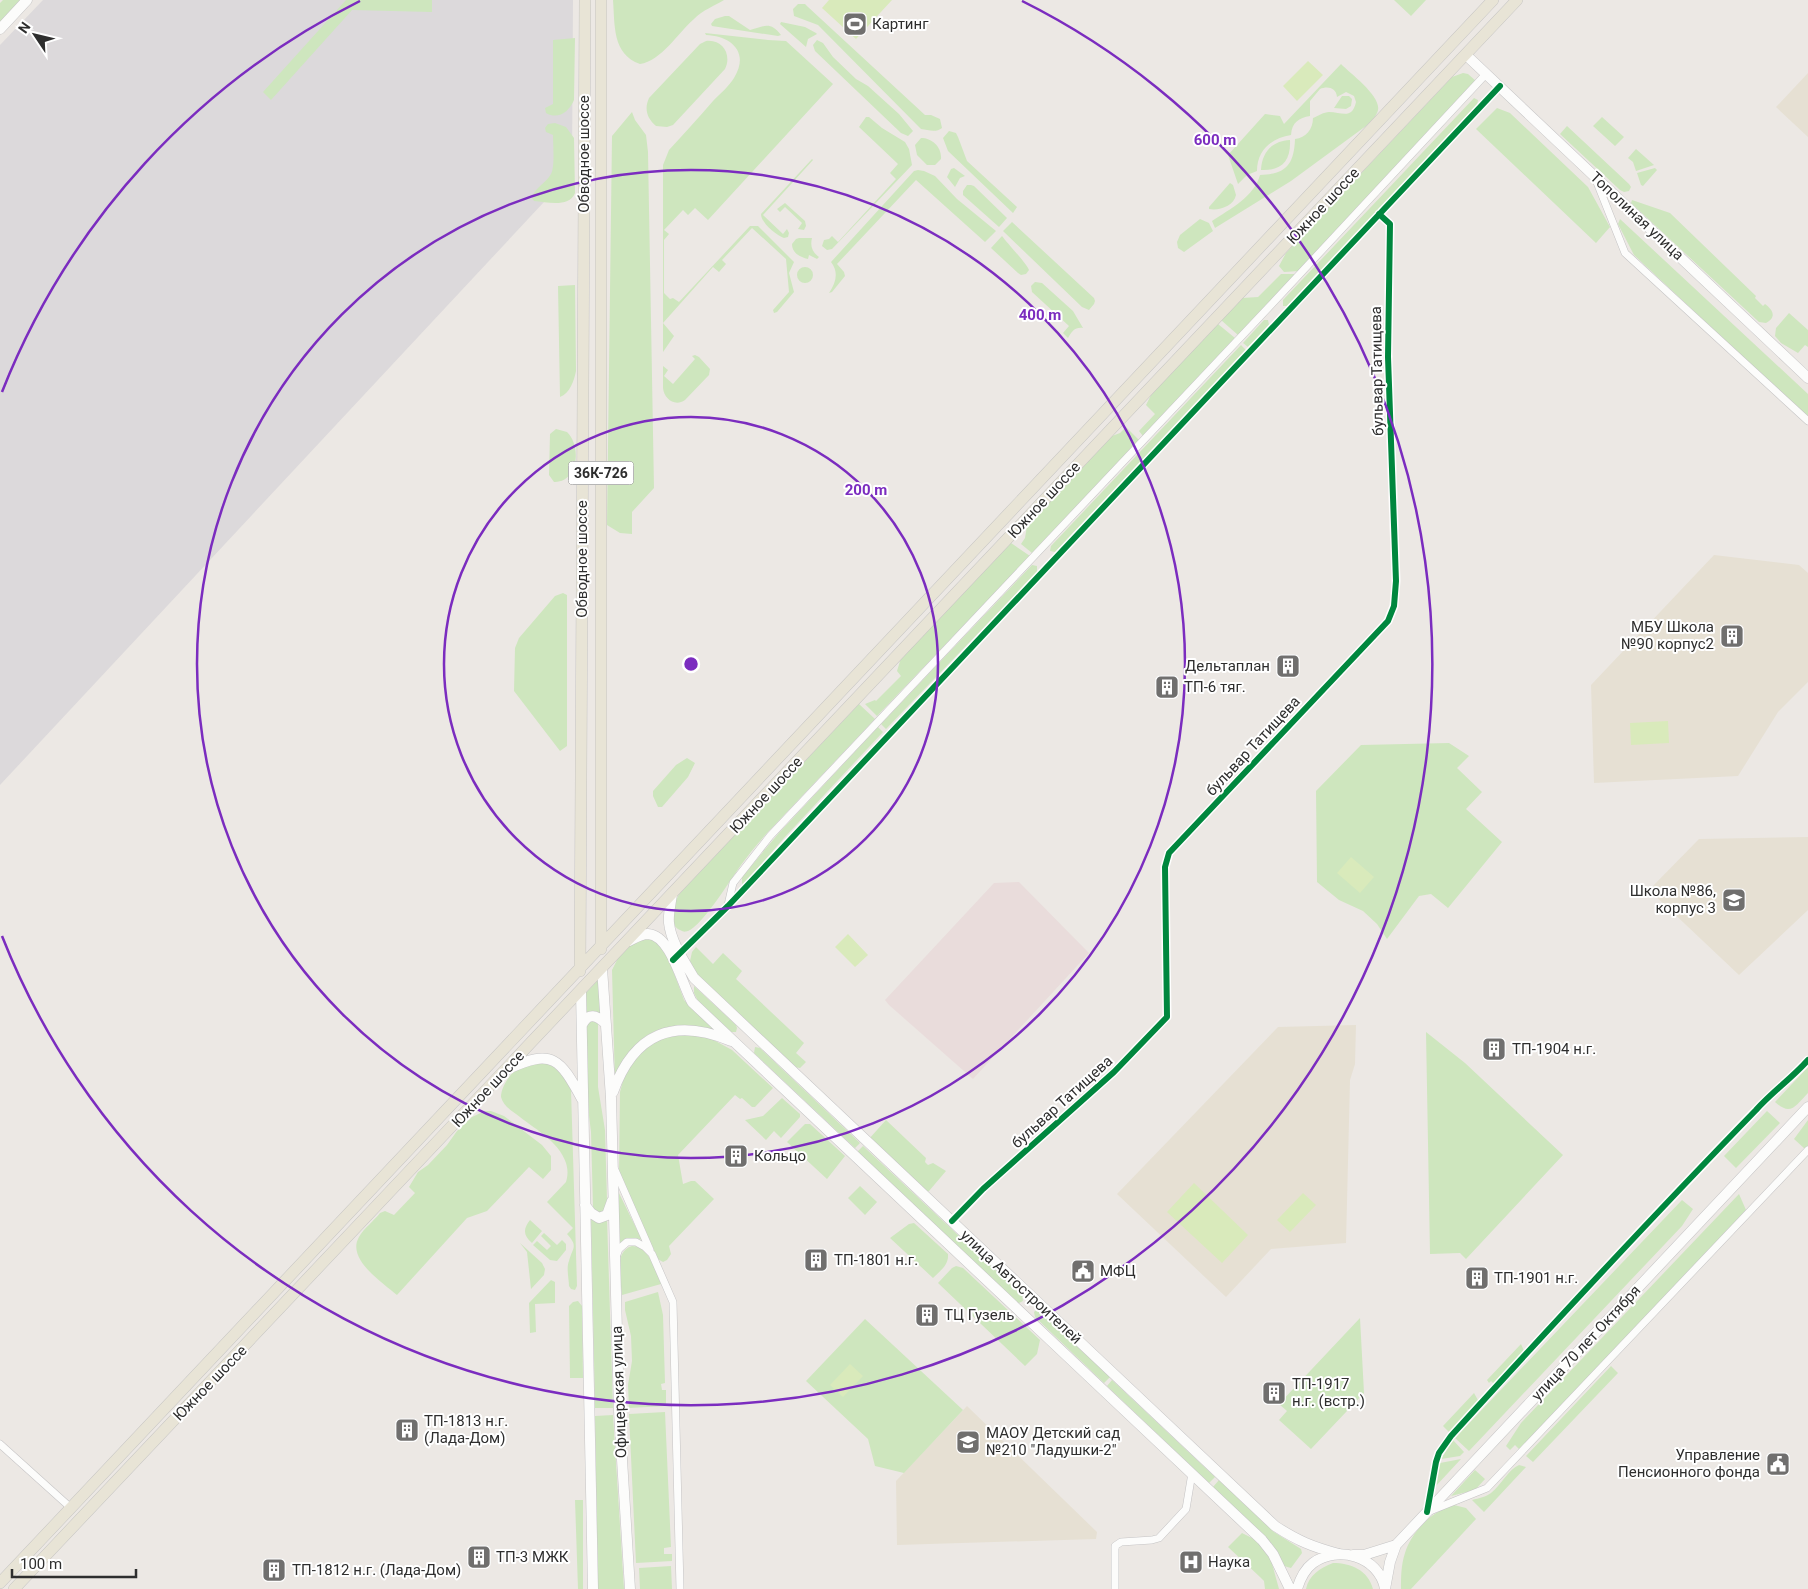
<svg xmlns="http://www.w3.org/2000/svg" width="1808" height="1589" font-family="Roboto,sans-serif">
	<rect width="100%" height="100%" fill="#ece8e4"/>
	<!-- industrial -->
	<path fill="#dcd9db" d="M43 0H573L572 172 0 785V45Z"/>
	<!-- education -->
	<path fill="#e6e0d3" d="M1808 73V137L1776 107Z
		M1714 555 1799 565 1808 573V682L1778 712 1738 776 1594 783 1591 685Z
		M1808 837V910L1739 975 1649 890 1699 839Z
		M1356 1025 1355 1064 1350 1080 1346 1243 1271 1249 1226 1297 1117 1194 1278 1027Z
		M967 1406 1097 1532 1096 1539 897 1545 896 1481Z"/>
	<!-- medical -->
	<path fill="#e9dcdb" d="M1019 882 1089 953 973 1079 889 1005 885 1000 994 883Z"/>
	<!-- green -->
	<path fill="#cee6be" d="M3 0H24L0 26V3Z
		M346 0H432V12L352 10 271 100 263 92Z
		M613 0H724C714 6 703 10 694 19 678 33 661 61 640 64 612 54 615 25 613 0Z
		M1394 0H1426L1411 16Z
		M798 4H805L808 7 925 115H931L940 119 942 128C936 133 928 130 921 129L818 25 794 16 793 9Z
		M725 16H729L750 30C765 26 770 21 781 35L778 36 712 26 711 24 715 19Z
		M781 22 805 27 816 33 817 34 808 39 806 47 780 24Z
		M705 33 768 40 786 41 833 84 708 220 695 208 688 215 683 210 664 230 669 234 664 240V293L670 299 673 298 679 302 750 226H758L794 262 789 273 794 292 777 312 774 313 773 310 789 292 786 259 752 228 722 260 726 264 719 272 713 267 663 323 674 336 663 352V366L668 370 664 376 673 384 695 359 692 356 695 355 699 357 710 369 709 375 685 400C675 407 664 399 663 388V165L669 150C684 134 699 117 713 101 720 94 729 86 734 78 750 52 731 36 706 35Z
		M575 38 574 100C569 112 558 120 546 113L545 108 553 104V40Z
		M817 40 823 43 833 57 856 79 868 86 899 114 913 131 908 136 901 133 815 51 813 45Z
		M706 41C723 39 732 55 725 69L673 125 667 127 656 126C647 118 644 109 649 98L700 44Z
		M1341 64C1351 74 1381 96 1378 110 1377 116 1370 122 1366 126L1291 181 1215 228 1212 221C1230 209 1254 197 1260 175 1285 174 1294 166 1295 139 1306 138 1313 129 1313 118 1318 116 1324 112 1329 112 1342 112 1352 120 1356 102L1354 96 1346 92 1337 97C1336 87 1327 86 1320 89L1310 101V116C1299 118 1292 122 1291 135 1272 138 1257 150 1257 171L1247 175 1238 184 1228 155 1265 114 1280 116 1284 124Z
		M1463 73 1468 74 1476 81 1299 271 1284 272 1279 266 1286 253 1452 77Z
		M1342 96H1349L1352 99 1351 106 1346 109 1334 108Z
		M1474 98 1478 100 1477 106 1287 306H1283V300Z
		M1497 108 1510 113 1588 187 1610 227 1596 243 1476 129Z
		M632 112 635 120 646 135 648 152 654 488 632 512V534L620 533 607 525 612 136Z
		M866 117H869L882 128 905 142 909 149 912 165 832 249 827 250 822 246 824 240 829 239 832 236 838 242 896 179 890 173 898 164 859 127Z
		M1602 117 1624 137 1615 146 1593 126Z
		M555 123 566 127 574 138 575 193C569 208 547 202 534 201L532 198C534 188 546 183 551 174 555 167 553 144 553 135L546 132 545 128 548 124Z
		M1567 126 1629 184 1631 187 1629 191 1624 192 1620 190 1560 134Z
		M949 131 956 133 958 137 967 161 1017 207 1013 213 948 151 943 138Z
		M921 138C932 138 942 147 941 159L935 165H927L917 155 915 145Z
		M1290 140C1291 161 1282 171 1261 170 1262 152 1272 141 1290 140Z
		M1636 149 1654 165 1636 171 1633 162 1628 158Z
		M812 159 813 160 763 215 783 234 787 229 789 233 788 237 784 238C776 235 761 223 761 214Z
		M954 168 965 176 960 178 955 187 947 177 951 169Z
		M1655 168 1657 170 1643 186 1641 185 1637 173Z
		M918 170 924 171 935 176 957 199 996 231 985 242 916 180 837 264 844 272 845 276 832 292 829 293C836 283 839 272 831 262L914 171Z
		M1230 183 1233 185 1236 195C1234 206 1219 211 1209 209V207Z
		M967 185H971L974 186 1007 218 999 227 963 195V191Z
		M1632 200 1670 213 1756 296 1755 298 1763 306 1765 304C1773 310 1777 317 1766 323L1759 322 1631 203Z
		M785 203 805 221 806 226 804 230 798 229 802 223 785 207 780 212 777 209Z
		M1200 219 1209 223 1213 231 1184 252 1178 248 1177 242 1180 235Z
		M1620 219 1808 394V418L1634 255 1618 224Z
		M1012 222 1094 298 1095 301 1094 304 1089 310 1082 307 1003 231Z
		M1002 236C1007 243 1028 265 1029 270L1026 274 1021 275 1018 273 991 248Z
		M799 238H812C810 246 812 252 819 257L817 259 809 255 808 259C800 257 792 253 792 244L796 239Z
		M797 275a8 8 0 1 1 16 0a8 8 0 1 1-16 0Z
		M1281 274H1296L1238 335 1221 320 1242 298 1258 297Z
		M1035 282 1042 283 1073 311 1083 328C1075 327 1072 331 1068 338L1063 333 1069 326 1032 292 1031 286Z
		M575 285 576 371C574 381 570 393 560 397L558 286Z
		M1789 313 1808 330V347L1805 345 1798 353 1781 343 1775 336 1776 328Z
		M1264 320H1268L1269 325 1248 347 1243 343Z
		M1218 324 1235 338 1143 436 1139 431 1155 414 1146 405 1152 393Z
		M1241 345 1246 350 1055 552 1050 551 1051 546Z
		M1126 427 1139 440 1032 553 1021 544 1025 538 1027 526 1112 436 1120 433Z
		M556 429 567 432C582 446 578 483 554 482L549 475 550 434Z
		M1011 543 1030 556 877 716 865 704 875 700 876 701 901 676 897 671 901 658Z
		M1032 565 1037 566V572L886 729 881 724Z
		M563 593 567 595V746L560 751 514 691 515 648 519 638 555 596Z
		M859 704 875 719 768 832C758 843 749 854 741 865 730 880 703 925 688 931 684 932 684 932 680 930 666 923 673 903 680 893Z
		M878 727 883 732 784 838 745 883 742 884V877L778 834Z
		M1449 743 1469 756 1457 768 1482 792 1466 809 1502 842 1448 908 1431 894 1419 896 1387 939 1377 924 1363 911 1339 900 1317 882 1316 791 1361 745Z
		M687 758 695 763 688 777 662 807H658L653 796V791L676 765Z
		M650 937 665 949 684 1000 719 1033C688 1020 651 1022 630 1052 623 1061 619 1074 615 1084L612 970 619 956 633 942Z
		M696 947 713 964 723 953 742 971 736 979 804 1043 796 1053 806 1062 800 1068 794 1067 697 975 690 961 692 952Z
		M599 979 601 1016 584 1015 583 996Z
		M694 986 736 1025 737 1028 736 1032H730L698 1001 694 993Z
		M593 1020 598 1024V1087L605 1130 607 1200 605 1210 600 1213 595 1211 593 1207 591 1132 586 1091V1022Z
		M1426 1032 1465 1063 1563 1155 1466 1259 1460 1253 1430 1254Z
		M688 1033 710 1038 732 1050 773 1088 755 1107H752L742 1098 740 1099 735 1095 678 1155 683 1184 691 1181H695L714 1199 669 1246 671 1254 667 1260 663 1262 656 1258 619 1175 620 1092 625 1073 639 1052 667 1036Z
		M755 1047 760 1048 860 1143 855 1148 754 1053Z
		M541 1062C559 1067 565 1073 571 1090L577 1286 575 1290 571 1289 569 1286C569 1279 566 1268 569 1261 572 1248 579 1247 567 1234L573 1228 547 1202 566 1182C568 1175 568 1170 566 1163 559 1141 533 1128 516 1114 509 1109 503 1105 501 1097 501 1086 511 1072 521 1066 526 1063 535 1063 541 1062Z
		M1808 1067V1093C1796 1105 1791 1117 1775 1102Z
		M782 1098 800 1114V1117L781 1138 774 1131 766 1140 745 1120 763 1116Z
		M485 1111H491L504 1116 542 1145 551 1156V1170L543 1179 529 1167 487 1211 467 1218 397 1295C383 1283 346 1259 359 1237 364 1228 374 1221 380 1213L385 1211 394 1215 415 1193 409 1187 418 1172 428 1165 447 1145 457 1131 472 1117Z
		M1767 1111 1780 1123 1736 1168 1724 1156Z
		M886 1120 926 1158 925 1162 928 1165 933 1163 946 1171 929 1191 927 1192 868 1140Z
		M1808 1120V1146L1805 1149 1794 1139Z
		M805 1124H810L845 1156 827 1179 787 1142Z
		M863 1146 1022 1295 1023 1301 1019 1303 1016 1302 857 1152Z
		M860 1186 877 1202 865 1215 848 1198Z
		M617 1189 642 1240C633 1237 626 1237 619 1244Z
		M1739 1194 1746 1210 1520 1450 1515 1445 1510 1450 1506 1446 1521 1423Z
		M1682 1200 1693 1209 1682 1226 1469 1451 1455 1438Z
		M591 1217 607 1218 613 1408H595Z
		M530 1220 542 1231 532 1243C523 1235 523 1229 530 1220Z
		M914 1223 948 1254C949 1265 940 1271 933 1278L890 1238 909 1224Z
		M544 1233 557 1245 562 1240 566 1244V1250L557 1261 550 1260 533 1245 537 1241 547 1250 551 1246 541 1236Z
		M520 1243 542 1263 545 1269 544 1275 531 1289 527 1252Z
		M632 1246C650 1247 655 1270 661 1284L622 1295C621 1280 613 1251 632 1246Z
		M956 1266 963 1268 1040 1340 1037 1354 1025 1366 938 1283 952 1268Z
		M551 1280 555 1282V1303L535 1304 536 1332 530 1333 529 1303Z
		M658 1292 663 1315 665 1383 661 1384 662 1390H666V1406L629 1408 628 1385 632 1361 631 1336 625 1310V1302Z
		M578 1301 582 1306 583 1378H570L569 1306 573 1302Z
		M1037 1309 1110 1377 1104 1383 1035 1317 1034 1312Z
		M1360 1318 1364 1393 1311 1449 1279 1420 1287 1411 1279 1404Z
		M865 1319 963 1410 904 1473 875 1466 868 1439 806 1381Z
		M1521 1344 1524 1351 1495 1385 1491 1381 1489 1383 1487 1380Z
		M1611 1366 1618 1373 1533 1462 1526 1456Z
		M1112 1380 1215 1477 1209 1483 1107 1386Z
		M1474 1393 1479 1402 1450 1433 1443 1426Z
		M665 1412 671 1547 664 1548V1554H672V1561L636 1563 629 1414Z
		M613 1415 624 1589H598L595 1416Z
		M1453 1440 1464 1452 1460 1456 1441 1459Z
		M1461 1459 1435 1487 1440 1463Z
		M1519 1465 1526 1467 1484 1512 1472 1500C1479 1498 1486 1497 1491 1493 1501 1485 1508 1470 1519 1465Z
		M1475 1470 1485 1479 1475 1490 1451 1496Z
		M1219 1480 1274 1532 1301 1549 1302 1553 1291 1568 1284 1566 1213 1487Z
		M575 1500H583V1589H578Z
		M1454 1505 1466 1508 1476 1519 1411 1589H1401C1401 1577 1401 1565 1405 1553 1411 1532 1433 1510 1454 1505Z
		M1242 1533 1256 1540 1271 1560 1279 1589H1265L1264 1581 1260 1577 1228 1547Z
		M1333 1563C1351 1563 1368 1570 1373 1589H1306C1309 1575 1320 1568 1333 1563Z
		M671 1566 672 1589H640L639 1568Z"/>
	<!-- pitch -->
	<path fill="#d9eabb" d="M829 0H892L856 39 822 8Z
		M1308 61 1323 75 1297 101 1283 86Z
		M1668 721 1669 743 1631 745 1630 723Z
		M1351 857 1374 877 1360 893 1337 873Z
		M848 934 868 955 855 967 835 947Z
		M1194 1183 1248 1235 1222 1263 1167 1212Z
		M1303 1193 1316 1205 1290 1232 1277 1220Z
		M850 1364 863 1376 843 1397 830 1385Z"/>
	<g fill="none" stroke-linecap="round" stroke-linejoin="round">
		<!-- street casing -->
		<g stroke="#c5c4c5" stroke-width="8">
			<path id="street" d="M1596 180 1625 253 1808 421
				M728 905 733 883 770 836 1269 307 1486 74
				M677 956 728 906 1500 86
				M615 1170 650 1250
				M952 1221 983 1189 1114 1072 1167 1017 1165 867 1169 853 1388 621 1394 606 1396 581 1388 357 1390 224 1379 214
				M616 1257 619 1249 627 1242H636L645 1247 652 1254 673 1302 680 1589
				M0 1444 71 1508
				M1430 1511 1487 1488 1808 1150
				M1427 1512 1436 1462 1439 1453 1451 1436C1551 1326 1652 1217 1756 1110 1772 1092 1792 1078 1808 1060
				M1115 1589V1546L1121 1542 1152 1540 1159 1538 1186 1509 1192 1473"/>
		</g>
		<!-- secondary casing -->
		<g stroke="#c5c4c5" stroke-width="11">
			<path id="secondary" d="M0 29 27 0
				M1466 55 1808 378
				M672 894C671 903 668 914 669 923 671 942 684 961 694 978L1275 1526C1298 1541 1313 1547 1339 1554
				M629 941C635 938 641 934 648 934 671 935 682 985 692 1002L1262 1540 1273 1554 1290 1589
				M602 968 611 1098 619 1411 630 1589
				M581 991 593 1589
				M582 1025C588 1012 597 1015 606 1024
				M508 1069C553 1048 560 1059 582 1099
				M613 1092C634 1033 674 1017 731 1041
				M585 1205 591 1213 599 1218 607 1215 612 1201
				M1353 1555H1364L1396 1545
				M1297 1589C1300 1579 1305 1569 1313 1563 1338 1545 1378 1556 1385 1588
				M1385 1589 1390 1562 1396 1545 1808 1107"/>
		</g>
		<!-- primary casing -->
		<g stroke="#c6c5c4" stroke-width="12">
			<path id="primary" d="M601 949V0
				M580 971 585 0
				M0 1583 1493 0
				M14 1589 1517 0"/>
		</g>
		<!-- street -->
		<use href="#street" stroke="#fcfcfb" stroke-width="7"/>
		<!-- secondary -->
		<use href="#secondary" stroke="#fcfcfb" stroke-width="10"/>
		<!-- primary -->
		<use href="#primary" stroke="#e8e4d6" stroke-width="11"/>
		<!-- cycleway casing -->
		<g stroke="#fff" stroke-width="9">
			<path id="cycleway" d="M673 960 728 906 1500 86
				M952 1221 983 1189 1114 1072 1167 1017 1165 867 1169 853 1388 621 1394 606 1396 581 1388 357 1390 224 1379 214
				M1427 1512 1436 1462 1439 1453 1451 1436C1551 1326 1652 1217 1756 1110 1772 1092 1792 1078 1808 1060"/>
		</g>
		<!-- cycleway -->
		<use href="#cycleway" stroke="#00873e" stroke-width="6"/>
	</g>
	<!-- distance rings -->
	<g fill="none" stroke="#7b2cbf" stroke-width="2.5">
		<circle cx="691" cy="664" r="247"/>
		<circle cx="691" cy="664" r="494"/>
		<path d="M2 392A741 741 0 0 1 360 1M1022 1A741 741 0 1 1 2 936"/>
	</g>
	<!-- icons -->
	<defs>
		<g id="stadium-square" transform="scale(1.25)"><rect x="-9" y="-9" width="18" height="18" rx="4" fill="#706f6e" stroke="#fff"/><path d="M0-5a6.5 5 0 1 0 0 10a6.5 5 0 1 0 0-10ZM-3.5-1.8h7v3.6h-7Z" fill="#fff"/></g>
		<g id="building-square" transform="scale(1.25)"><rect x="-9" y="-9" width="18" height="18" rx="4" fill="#706f6e" stroke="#fff"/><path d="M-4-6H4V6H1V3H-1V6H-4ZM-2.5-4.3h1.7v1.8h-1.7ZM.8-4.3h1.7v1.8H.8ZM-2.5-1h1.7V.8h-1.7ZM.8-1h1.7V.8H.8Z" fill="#fff"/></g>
		<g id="school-square" transform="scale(1.25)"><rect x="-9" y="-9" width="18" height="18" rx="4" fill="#706f6e" stroke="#fff"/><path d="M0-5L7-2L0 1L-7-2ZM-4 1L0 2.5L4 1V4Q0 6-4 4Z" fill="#fff"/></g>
		<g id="civic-square" transform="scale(1.25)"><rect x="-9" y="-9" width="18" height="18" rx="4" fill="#706f6e" stroke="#fff"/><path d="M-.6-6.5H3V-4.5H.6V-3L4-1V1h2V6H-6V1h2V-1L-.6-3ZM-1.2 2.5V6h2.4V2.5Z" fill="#fff"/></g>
		<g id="hospital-square" transform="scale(1.25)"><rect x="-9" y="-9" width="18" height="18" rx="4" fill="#706f6e" stroke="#fff"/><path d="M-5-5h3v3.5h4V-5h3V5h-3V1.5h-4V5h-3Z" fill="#fff"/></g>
	</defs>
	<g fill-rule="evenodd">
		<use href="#stadium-square" x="855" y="24"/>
		<use href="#building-square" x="1732" y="636"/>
		<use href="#building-square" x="1288" y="666"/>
		<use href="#building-square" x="1167" y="687"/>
		<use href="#school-square" x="1734" y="900"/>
		<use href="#building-square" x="1494" y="1049"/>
		<use href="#building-square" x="736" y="1156"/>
		<use href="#building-square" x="816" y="1260"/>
		<use href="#civic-square" x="1083" y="1271"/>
		<use href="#building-square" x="1477" y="1278"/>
		<use href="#building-square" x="927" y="1315"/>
		<use href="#building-square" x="1274" y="1393"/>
		<use href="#building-square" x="407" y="1430"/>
		<use href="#school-square" x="968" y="1442"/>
		<use href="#civic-square" x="1778" y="1464"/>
		<use href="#building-square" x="479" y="1557"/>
		<use href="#hospital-square" x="1191" y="1562"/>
		<use href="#building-square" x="274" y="1570"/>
	</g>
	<g text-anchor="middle" stroke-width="4" stroke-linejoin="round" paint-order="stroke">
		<!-- shield labels -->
		<rect fill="#fff" stroke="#6d6d6d" stroke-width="1" x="568.5" y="461.5" width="65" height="23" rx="4"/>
		<g font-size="14" font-weight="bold" fill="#2e2e2e">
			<text x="601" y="478">36К-726</text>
		</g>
		<!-- poi labels -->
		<g font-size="15" fill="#2e2e2e" stroke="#fff" text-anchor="start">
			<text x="872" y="29">Картинг</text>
			<text x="1714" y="632" text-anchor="end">МБУ Школа<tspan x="1714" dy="17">№90 корпус2</tspan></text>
			<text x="1270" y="671" text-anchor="end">Дельтаплан</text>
			<text x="1184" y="692">ТП-6 тяг.</text>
			<text x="1716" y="896" text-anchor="end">Школа №86,<tspan x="1716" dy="17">корпус 3</tspan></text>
			<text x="1512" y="1054">ТП-1904 н.г.</text>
			<text x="754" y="1161">Кольцо</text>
			<text x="834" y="1265">ТП-1801 н.г.</text>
			<text x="1100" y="1276">МФЦ</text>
			<text x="1494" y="1283">ТП-1901 н.г.</text>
			<text x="944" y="1320">ТЦ Гузель</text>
			<text x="1292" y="1389">ТП-1917<tspan x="1292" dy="17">н.г. (встр.)</tspan></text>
			<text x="424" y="1426">ТП-1813 н.г.<tspan x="424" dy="17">(Лада-Дом)</tspan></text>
			<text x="986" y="1438">МАОУ Детский сад<tspan x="986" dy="17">№210 "Ладушки-2"</tspan></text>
			<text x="1760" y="1460" text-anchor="end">Управление<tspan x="1760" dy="17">Пенсионного фонда</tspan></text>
			<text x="496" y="1562">ТП-3 МЖК</text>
			<text x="1208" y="1567">Наука</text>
			<text x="292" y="1575">ТП-1812 н.г. (Лада-Дом)</text>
		</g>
		<!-- street labels -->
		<g font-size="15" fill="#2e2e2e" stroke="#fff">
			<text transform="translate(584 154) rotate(-90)" y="5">Обводное шоссе</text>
			<text transform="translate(1323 206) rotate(-47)" y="5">Южное шоссе</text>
			<text transform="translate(1637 216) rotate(43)" y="5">Тополиная улица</text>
			<text transform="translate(1377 371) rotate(-91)" y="5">бульвар Татищева</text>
			<text transform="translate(1044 500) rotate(-47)" y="5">Южное шоссе</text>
			<text transform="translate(582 559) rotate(-90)" y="5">Обводное шоссе</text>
			<text transform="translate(1253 746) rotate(-47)" y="5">бульвар Татищева</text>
			<text transform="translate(766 795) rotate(-47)" y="5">Южное шоссе</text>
			<text transform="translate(488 1089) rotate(-47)" y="5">Южное шоссе</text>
			<text transform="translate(1062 1102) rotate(-42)" y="5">бульвар Татищева</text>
			<text transform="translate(1021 1287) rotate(43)" y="5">улица Автостроителей</text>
			<text transform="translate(1586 1343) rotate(-47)" y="5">улица 70 лет Октября</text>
			<text transform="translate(210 1383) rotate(-46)" y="5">Южное шоссе</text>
			<text transform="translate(619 1392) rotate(-92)" y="5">Офицерская улица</text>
		</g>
	</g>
	<circle cx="691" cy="664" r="8" fill="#7b2cbf" stroke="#fff" stroke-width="2.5"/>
	<g font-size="15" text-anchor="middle" font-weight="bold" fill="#7b2cbf" stroke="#fff" stroke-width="4" stroke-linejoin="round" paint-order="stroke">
		<text x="1215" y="145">600 m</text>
		<text x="1040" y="320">400 m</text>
		<text x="866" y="495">200 m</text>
	</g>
	<!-- north arrow -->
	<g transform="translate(35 35) rotate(305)" stroke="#ffffff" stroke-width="4" paint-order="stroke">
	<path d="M0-4L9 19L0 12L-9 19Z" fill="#2e2e2e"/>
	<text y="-8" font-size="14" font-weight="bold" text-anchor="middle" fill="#2e2e2e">N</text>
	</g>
	<!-- scale -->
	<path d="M12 1569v8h124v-8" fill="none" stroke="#2e2e2e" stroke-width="2.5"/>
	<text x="20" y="1569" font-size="15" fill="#2e2e2e" stroke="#ffffff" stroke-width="4" paint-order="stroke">100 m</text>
</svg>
